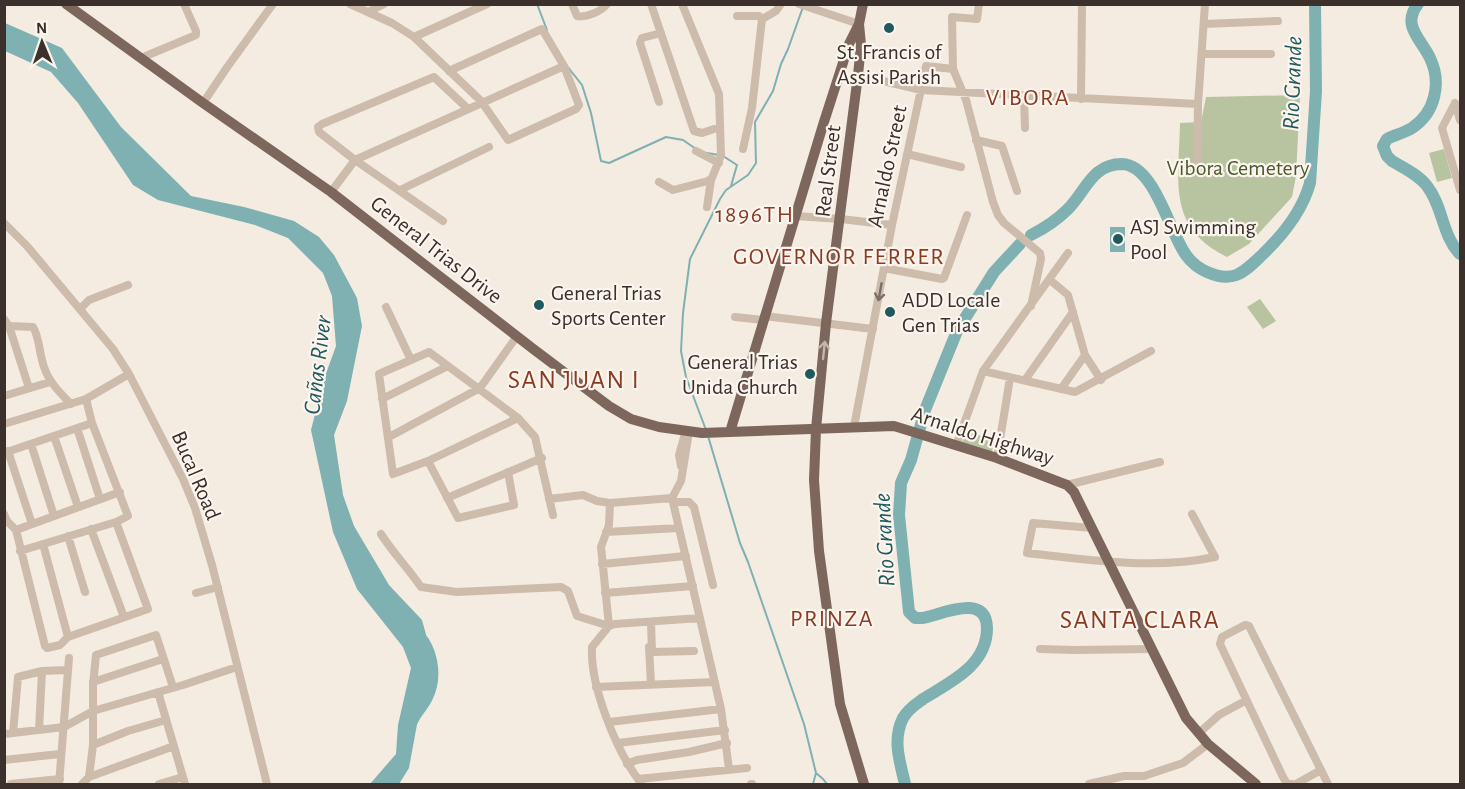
<svg xmlns="http://www.w3.org/2000/svg" width="1465" height="789" font-family="'Alegreya Sans',sans-serif">
	<rect width="100%" height="100%" fill="#f4ebe1"/>
	<!-- green -->
	<path fill="#b8c4a0" d="M1300 95 1296 176 1292 197 1249 244 1227 257C1166 227 1179 181 1180 123L1201 122 1206 97Z
		M1444 149 1452 178 1437 182 1429 153Z
		M1260 299 1276 321 1263 329 1247 307Z
		M966 431 994 440 992 452 962 443Z"/>
	<!-- water -->
	<path fill="#7fb0b2" d="M5 23 62 48 121 127 191 196 244 207 294 221 319 237 334 255 357 298 362 326 347 401 334 435 343 495 354 526 389 585 422 620 430 649 431 669 429 689 420 708 409 768 399 784H370L396 754 398 725 411 668 403 647 357 589 333 532 311 430 324 379 336 346 332 296 323 273 288 238 255 225 158 200 133 185 78 103 51 72 5 51Z
		M1110 227H1125V252H1110Z"/>
	<g fill="none" stroke-linecap="round" stroke-linejoin="round">
		<!-- stream -->
		<path stroke="#7fb0b2" stroke-width="2" d="M537 4 547 30
			M567 66 582 85 591 113 601 161 609 163 666 137 683 140 696 149
			M707 153 719 155
			M723 156 737 165 731 186
			M706 430 686 377 681 351 683 313 690 259 720 199 726 190 748 175 756 163 755 122 773 91 781 64 788 49 803 7
			M708 436 740 543 748 562 804 724 816 773 813 784
			M816 773 823 779 827 784"/>
		<!-- river -->
		<path stroke="#7fb0b2" stroke-width="12" d="M1418 4C1401 25 1421 39 1430 58 1442 83 1435 113 1412 128 1404 133 1395 135 1387 139L1383 146 1387 156 1392 161C1404 168 1419 175 1427 186 1443 206 1442 236 1460 254
			M1031 235C1045 228 1057 220 1068 209 1086 191 1092 164 1122 164 1155 165 1170 234 1186 255 1191 262 1198 268 1207 272 1234 284 1244 272 1262 255 1283 235 1302 212 1310 183L1316 91 1315 4
			M412 721C416 712 423 706 427 697 436 679 433 657 423 641
			M905 784C900 762 892 740 903 718 908 709 916 704 923 699 950 682 987 666 987 628 986 592 941 615 922 618H915L909 612 899 515 901 483 911 460 925 410 957 331 994 272 1020 244"/>
		<!-- minor -->
		<path stroke="#cdbbac" stroke-width="8" d="M350 4 392 23 414 37 481 101 508 140 576 109 579 105 564 66 542 29 449 71
			M572 4 577 16C586 18 602 11 607 4
			M651 4 694 131 702 133 720 127
			M799 4 859 24
			M979 4 977 19 952 17 953 69 966 100 993 202 998 215 1004 223 1040 253 1041 259 1031 306
			M368 12 384 4
			M737 16H759L762 19 776 11 781 4
			M1204 24 1278 21
			M414 37 487 4
			M1202 54H1271
			M141 58 196 35V31L184 4
			M858 75 921 90 1198 104
			M1024 96 1025 128
			M1081 99 1082 4
			M659 102 640 43 642 38 661 33
			M203 103 228 66 273 4
			M1455 103 1442 128 1460 190
			M1455 103 1460 120
			M976 140 1002 146 1017 191
			M743 149 752 108 762 19
			M696 151 719 163
			M907 154 961 167
			M1197 171 1198 104 1205 4
			M659 182 673 190 708 181 712 178 721 155 719 94 682 4
			M400 190 489 147
			M331 192 355 160 564 66
			M707 207 711 180
			M795 216 841 219 892 225
			M443 221 355 160 319 132 318 127 322 124 434 77 467 108
			M4 223 27 246 113 349 129 374 183 479 195 508 212 565 267 784
			M884 268 942 279 944 278 967 215
			M1050 280 1068 295 1085 355 1101 380
			M386 307 411 360
			M81 308 89 300 128 285
			M764 316 873 329
			M735 317 763 320
			M4 319 9 326 29 388
			M9 326 33 327C39 337 39 349 42 360 46 379 58 391 71 404
			M983 371 1075 392 1151 351
			M1025 380 1073 312
			M1061 389 1085 355
			M4 396 50 382
			M382 399 448 366
			M518 418 428 461 393 474 379 374 429 352 518 418 535 437 553 515
			M4 424 86 399 129 374
			M854 427 892 225 926 66 953 69
			M77 428 100 499
			M689 432 681 481 672 498 721 709 729 769
			M54 436 78 507
			M389 437 480 388 517 336
			M31 444 54 516
			M956 446 983 371 1068 253
			M8 451 32 524
			M4 453 92 423
			M997 458 1010 378
			M428 461 458 518 514 505 508 472
			M681 466 679 455 684 437
			M1067 485 1160 462
			M447 498 542 458
			M549 499 583 495 597 501 610 503 672 498
			M673 502H689L694 507 713 585
			M4 514 7 521 16 530 45 646 47 648 60 645 68 637
			M1092 528 1033 523 1027 553C1089 560 1154 570 1215 557L1192 514
			M91 529 124 617
			M16 530 120 492
			M606 532 679 528
			M381 534C393 553 408 568 421 587L457 592 561 587 568 591 577 616 609 626
			M68 536 85 592
			M43 544 68 637 148 609 116 522
			M20 551 116 522 128 516 92 423 86 399
			M602 564 686 556
			M196 593 218 587
			M605 593 693 586
			M651 622 652 652 694 651
			M609 626 601 547 609 525 610 503
			M649 647 651 684
			M1040 649 1074 650 1152 649
			M93 682 163 659
			M596 687 715 682
			M158 692 185 784
			M609 722 721 709
			M39 730 42 671
			M13 733 18 677 42 671 68 670
			M1199 733 1219 715 1245 701
			M4 734 64 727 93 711 183 685 237 667
			M618 743 725 730
			M93 745 128 731 166 720
			M4 760 60 754
			M627 764 637 760 689 752 727 743
			M89 777 174 746
			M638 779 747 768
			M11 784 60 779
			M59 784 69 658
			M82 784 89 777 93 745V685L96 655 156 635 173 687
			M159 784 183 777
			M642 784C617 754 590 686 592 647L609 626 615 624 700 618
			M751 784H752
			M1089 784 1124 776H1144L1183 763 1208 744
			M1292 784H1287L1283 777 1220 644 1222 637 1245 625 1249 626 1328 784
			M1296 784 1321 770"/>
		<!-- major -->
		<path stroke="#7d675c" stroke-width="10" d="M66 4 203 103 331 192 532 348 609 406 631 419 659 427 702 433 894 426 997 458 1067 485 1074 492 1186 718 1208 744 1256 784
			M859 24 861 45 858 75 826 323 816 429 814 480 819 551 840 704 864 784
			M730 432 823 125 849 44 859 24 863 4"/>
	</g>
	<!-- one-way arrows -->
	<defs><path id="oneway-shaft" d="M-6 0H5M1.5-3L5.5 0L1.5 3" fill="none" stroke-width="1.6" stroke-linecap="round" stroke-linejoin="round" transform="scale(1.5)"/></defs>
	<use stroke="#7d6f65" href="#oneway-shaft" transform="translate(880 292) rotate(100)"/>
	<use stroke="#c2b5ac" href="#oneway-shaft" transform="translate(824 350) rotate(-84)"/>
	<!-- markers -->
	<g fill="#1f5a5e" stroke="#fbf5ee" stroke-width="2">
		<circle cx="889" cy="28" r="6"/>
		<circle cx="1118" cy="239" r="6"/>
		<circle cx="539" cy="305" r="6"/>
		<circle cx="890" cy="312" r="6"/>
		<circle cx="810" cy="374" r="6"/>
	</g>
	<g text-anchor="middle" stroke-width="4.5" stroke-linejoin="round" paint-order="stroke">
		<!-- poi labels -->
		<g font-size="22" fill="#3b302b" stroke="#fbf5ee" text-anchor="start">
			<text x="889" y="59" text-anchor="middle">St. Francis of<tspan x="889" dy="25">Assisi Parish</tspan></text>
			<text x="1130" y="234">ASJ Swimming<tspan x="1130" dy="25">Pool</tspan></text>
			<text x="551" y="300">General Trias<tspan x="551" dy="25">Sports Center</tspan></text>
			<text x="902" y="307">ADD Locale<tspan x="902" dy="25">Gen Trias</tspan></text>
			<text x="798" y="369" text-anchor="end">General Trias<tspan x="798" dy="25">Unida Church</tspan></text>
		</g>
		<!-- street labels -->
		<g font-size="22" fill="#3b302b" stroke="#fbf5ee">
			<text transform="translate(886 166) rotate(-78)" y="8">Arnaldo Street</text>
			<text transform="translate(827 171) rotate(-83)" y="8">Real Street</text>
			<text transform="translate(437 249) rotate(38)" y="8">General Trias Drive</text>
			<text transform="translate(983 435) rotate(18)" y="8">Arnaldo Highway</text>
			<text transform="translate(197 475) rotate(67)" y="8">Bucal Road</text>
		</g>
		<!-- park labels -->
		<g font-size="22" fill="#4a5a2e" stroke="#fbf5ee">
			<text x="1238" y="175">Vibora Cemetery</text>
		</g>
		<!-- water labels -->
		<g font-size="24" font-style="italic" fill="#1f5a5e" stroke="#fbf5ee">
			<text transform="translate(1292 83) rotate(-88)" y="8">Rio Grande</text>
			<text transform="translate(317 365) rotate(-83)" y="8">Cañas River</text>
			<text transform="translate(884 540) rotate(-93)" y="8">Rio Grande</text>
		</g>
		<!-- neighbourhood labels -->
		<g font-size="24" letter-spacing="1.5" fill="#8c3b22" stroke="#fbf5ee">
			<text x="1028" y="105">VIBORA</text>
			<text x="755" y="222">1896TH</text>
			<text x="839" y="264">GOVERNOR FERRER</text>
			<text x="832" y="626">PRINZA</text>
		</g>
		<!-- quarter labels -->
		<g font-size="26" letter-spacing="1.5" fill="#8c3b22" stroke="#fbf5ee">
			<text x="574" y="388">SAN JUAN I</text>
			<text x="1140" y="628">SANTA CLARA</text>
		</g>
	</g>
	<!-- border -->
	<rect width="1465" height="789" fill="none" stroke="#3b302b" stroke-width="12"/>
	<!-- north arrow -->
	<g transform="translate(42 42) rotate(358)" stroke="#fbf5ee" stroke-width="4.5" paint-order="stroke">
	<path d="M0-4.5L10 22L0 15L-10 22Z" fill="#3b302b"/>
	<text y="-9" font-size="16" font-weight="bold" text-anchor="middle" fill="#3b302b">N</text>
	</g>
</svg>
